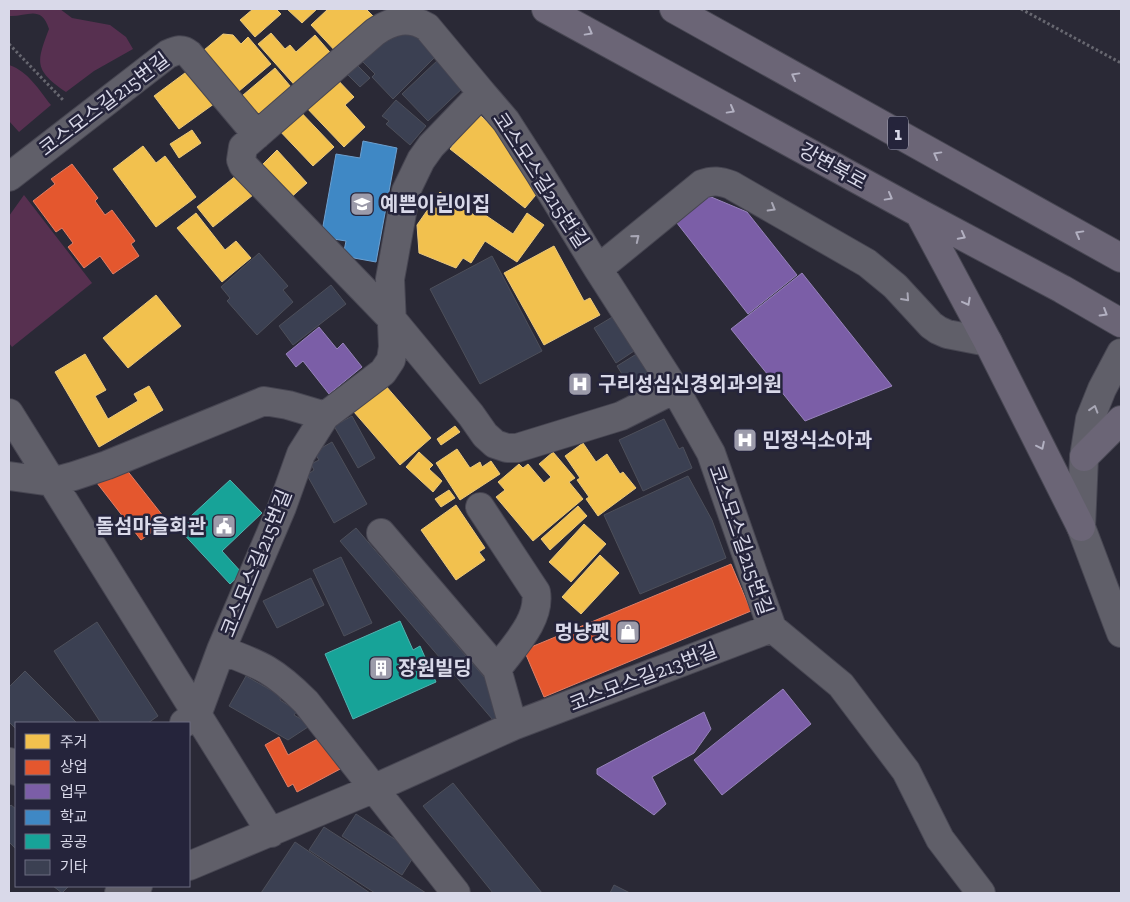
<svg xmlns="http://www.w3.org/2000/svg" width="1130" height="902" font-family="'Zilla Slab','Noto Sans KR',serif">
	<rect width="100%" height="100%" fill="#2a2936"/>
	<!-- green -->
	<path fill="#573050" d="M9 9H60L72 18 110 25 126 37 133 49 94 71 66 92C34 70 36 63 49 29 41 4 27 17 9 16Z
		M9 65C28 71 39 90 51 105L19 132 9 121Z
		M24 195 92 283 12 347 9 343V216Z"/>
	<!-- homes -->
	<path fill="#f2c14e" stroke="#eac87c" d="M253 9H276L281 14 255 37 240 20Z
		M287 9H317L302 23Z
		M328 9H366L376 19 338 54 311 25Z
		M271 33 285 49 290 45 296 52 315 35 335 58 299 90 258 44Z
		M223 34 233 35 241 44 248 37 271 64 232 97 197 56Z
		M193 67 218 101 179 129 154 96Z
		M275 68 296 93 258 126 236 101Z
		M333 75 354 97 345 105 365 127 344 147 303 104Z
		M296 107 334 147 313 166 276 127Z
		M477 113 522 150 545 184 525 208 450 149Z
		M192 130 201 143 179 158 170 144Z
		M143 146 156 163 165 156 196 197 156 227 113 169Z
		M277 150 307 183 287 201 258 169Z
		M242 171 258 191 213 227 197 207Z
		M440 192 474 215 478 210 513 234 527 213 544 225 517 262 485 241 471 263 463 258 456 268 419 253 417 225Z
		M196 213 225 250 236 241 251 258 222 282 177 228Z
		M554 246 584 301 590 298 600 315 544 345 504 273Z
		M156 295 181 326 128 368 103 338Z
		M85 354 106 390 95 396 108 419 138 401 134 394 149 386 163 410 99 447 55 372Z
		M385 385 431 438 400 465 354 412Z
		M455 426 460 432 441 445 437 439Z
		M583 443 596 462 607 454 620 474 623 472 636 488 598 516 586 499 589 497 577 480 580 478 565 456Z
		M457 449 470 468 480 462 482 467 491 461 500 474 460 500 436 463Z
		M419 452 433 465 429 469 442 481 433 492 406 467Z
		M553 452 575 478 569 482 583 499 533 541 496 497 505 490 498 482 519 464 523 468 528 464 544 483 551 477 539 464Z
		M449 490 455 498 441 507 435 499Z
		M456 505 485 548 479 552 485 560 456 580 421 530Z
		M578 506 587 516 550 550 541 539Z
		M584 524 606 544 571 582 549 562Z
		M600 555 619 573 581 614 562 597Z"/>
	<!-- shops -->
	<path fill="#e4572e" stroke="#e17e66" d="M72 164 98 198 95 201 105 215 112 210 135 241 131 244 139 256 113 274 100 256 84 268 68 247 73 243 62 228 56 232 33 201 55 184 51 179Z
		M122 464 167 521 141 540 97 483Z
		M731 564 751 611 544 697 524 650Z
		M279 737 288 755 321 737 344 767 297 792 293 784 288 787 265 745Z"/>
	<!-- offices -->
	<path fill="#7b5ea7" stroke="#9783bb" d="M704 194 747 212 797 275 748 314 673 218Z
		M802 273 892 386 805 421 731 329Z
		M319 327 337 349 343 343 362 367 329 394 303 361 296 367 286 354Z
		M783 689 811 724 722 795 694 760Z
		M704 712 711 729 694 753 652 777 666 804 654 815 597 774V769Z"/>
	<!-- schools -->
	<path fill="#3f88c5" stroke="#6da0d0" d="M363 141 397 148 376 262 343 256 346 241 321 237 336 154 360 158Z"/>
	<!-- public -->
	<path fill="#17a398" stroke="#51b3b0" d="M230 480 262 513 222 551 242 573 230 584 178 528Z
		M400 621 413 650 420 646 436 682 353 719 325 654Z"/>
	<!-- building -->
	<path fill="#3b4052" stroke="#4d4f5a" d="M412 28 438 54 393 99 372 77 375 74 360 59 388 32Z
		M440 58 466 85 428 121 402 94Z
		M352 60 370 78 360 87 343 70Z
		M396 100 426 126 410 145 386 124 389 121 382 116Z
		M259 253 288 286 283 290 293 302 257 335 227 301 230 298 221 287Z
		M492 256 542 351 480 384 430 289Z
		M331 285 346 304 293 345 279 326Z
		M619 313 640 347 616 363 594 328Z
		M643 350 663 382 637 398 617 366Z
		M352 416 375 458 358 468 334 426Z
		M664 419 679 449 683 447 692 468 643 491 619 440Z
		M332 442 367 504 334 523 307 475 314 470 311 464 319 460 314 452Z
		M688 476 712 520 726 558 640 594 604 515Z
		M356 528 509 706 493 720 340 541Z
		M341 557 372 623 344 636 313 570Z
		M311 578 324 605 277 628 263 601Z
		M97 622 158 716 148 723H101L54 651Z
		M25 671 77 723H16V729L9 722V687Z
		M246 676 281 696 280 700 297 711 294 715 311 725 288 740 229 706Z
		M453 783 542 893H493L423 806Z
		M11 805 16 809V849L9 842V807Z
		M356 814 416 853 402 875 342 836Z
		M324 827 426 893H375L309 850Z
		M295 842 370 893H261Z
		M614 885 630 893H610Z
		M53 886H69L62 893Z"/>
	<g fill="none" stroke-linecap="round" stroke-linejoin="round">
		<!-- minor casing -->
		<g stroke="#474652" stroke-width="30">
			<path id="minor" d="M482 93 427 27C409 16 392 20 375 32L243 147 241 160 243 165 390 317 471 415 485 435 495 444 507 448H517L621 416 675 389
				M9 177 168 54C177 50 182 48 189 54L257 135
				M598 269 702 184C713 180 720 181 731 185L867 263 895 286 931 325 938 330 947 334 988 342
				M1121 353 1102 389 1090 419 1084 457 1081 527 1121 633
				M9 413 271 833
				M9 476 52 482 74 476 107 465 264 401 288 405 325 416
				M480 507 536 592C541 620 513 647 497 669
				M381 533 497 669 513 726
				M221 650C262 665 275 671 306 702L456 893
				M184 723 197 715 221 650 282 507 301 454 325 416 383 372 391 360 393 347 390 279 406 191 421 160 431 146 482 93 506 121 540 174 598 269 675 389 711 453 772 628 841 685 906 771 940 839 981 893
				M9 762 16 771
				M189 866 375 788 513 726 772 628
				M119 893 138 886"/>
		</g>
		<!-- highway casing -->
		<g stroke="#474652" stroke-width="30">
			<path id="highway" d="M546 9 919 213 1062 289 1121 323
				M674 9 1121 258
				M919 213 988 342 1081 527
				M1084 457 1121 420"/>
		</g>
		<!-- path -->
		<path stroke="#676770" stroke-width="3" stroke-dasharray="2.5 2.5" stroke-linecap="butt" d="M1021 9 1121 63
			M9 44 63 100"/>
		<!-- minor -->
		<use href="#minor" stroke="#605f69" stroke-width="28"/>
		<!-- highway -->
		<use href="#highway" stroke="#6b6576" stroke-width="28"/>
	</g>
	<!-- one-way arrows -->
	<defs><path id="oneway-chevron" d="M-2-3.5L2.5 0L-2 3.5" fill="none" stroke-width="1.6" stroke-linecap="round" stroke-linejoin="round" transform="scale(1.25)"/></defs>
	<g stroke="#b2b0c1">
		<use href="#oneway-chevron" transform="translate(589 32) rotate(29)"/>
		<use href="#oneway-chevron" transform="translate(795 76) rotate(-151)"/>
		<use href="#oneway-chevron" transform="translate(731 110) rotate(29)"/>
		<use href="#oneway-chevron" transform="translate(937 155) rotate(-151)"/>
		<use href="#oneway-chevron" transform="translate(889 197) rotate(29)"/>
		<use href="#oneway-chevron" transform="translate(1079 234) rotate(-151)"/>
		<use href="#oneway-chevron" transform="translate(962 236) rotate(28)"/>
		<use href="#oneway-chevron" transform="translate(967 302) rotate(62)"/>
		<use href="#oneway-chevron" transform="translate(1104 313) rotate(31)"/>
		<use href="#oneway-chevron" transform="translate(1041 446) rotate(64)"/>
	</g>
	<g stroke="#a9a8b6">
		<use href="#oneway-chevron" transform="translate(772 208) rotate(30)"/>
		<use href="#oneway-chevron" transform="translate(636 238) rotate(-39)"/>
		<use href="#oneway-chevron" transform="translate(906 298) rotate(48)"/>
		<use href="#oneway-chevron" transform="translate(1094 409) rotate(-73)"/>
	</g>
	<!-- icons -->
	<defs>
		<g id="school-square" transform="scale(1.25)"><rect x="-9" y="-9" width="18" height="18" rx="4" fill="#9c9baa" stroke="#25243b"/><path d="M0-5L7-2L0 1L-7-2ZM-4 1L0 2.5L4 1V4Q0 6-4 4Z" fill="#fff"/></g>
		<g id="hospital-square" transform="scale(1.25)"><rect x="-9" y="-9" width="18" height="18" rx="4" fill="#9c9baa" stroke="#25243b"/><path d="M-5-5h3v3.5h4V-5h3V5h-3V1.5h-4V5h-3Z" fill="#fff"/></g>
		<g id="civic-square" transform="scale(1.25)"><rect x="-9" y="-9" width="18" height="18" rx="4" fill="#9c9baa" stroke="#25243b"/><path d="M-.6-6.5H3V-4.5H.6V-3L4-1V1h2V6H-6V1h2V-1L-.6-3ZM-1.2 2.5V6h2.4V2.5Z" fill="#fff"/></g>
		<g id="shop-square" transform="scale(1.25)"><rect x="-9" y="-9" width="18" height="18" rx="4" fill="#9c9baa" stroke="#25243b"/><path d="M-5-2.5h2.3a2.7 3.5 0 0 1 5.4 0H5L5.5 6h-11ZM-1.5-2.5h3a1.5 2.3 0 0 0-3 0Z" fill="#fff"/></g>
		<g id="building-square" transform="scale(1.25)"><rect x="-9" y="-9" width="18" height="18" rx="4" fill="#9c9baa" stroke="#25243b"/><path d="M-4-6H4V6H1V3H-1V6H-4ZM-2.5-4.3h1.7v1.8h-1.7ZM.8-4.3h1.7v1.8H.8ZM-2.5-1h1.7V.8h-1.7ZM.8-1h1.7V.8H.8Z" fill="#fff"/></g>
	</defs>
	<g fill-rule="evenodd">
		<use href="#school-square" x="362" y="204"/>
		<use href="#hospital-square" x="580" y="384"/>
		<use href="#hospital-square" x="745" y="440"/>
		<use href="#civic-square" x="224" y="526"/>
		<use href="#shop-square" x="628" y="632"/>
		<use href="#building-square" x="381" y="668"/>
	</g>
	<g text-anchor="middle" stroke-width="5" stroke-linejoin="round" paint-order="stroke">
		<!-- shield labels -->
		<rect fill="#25243b" stroke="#a3a3b5" stroke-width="1" x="888" y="116.5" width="20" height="33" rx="4"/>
		<g font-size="19" font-weight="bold" fill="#d9d9e9">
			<text x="898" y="140">1</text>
		</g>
		<!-- street labels -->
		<g font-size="20" fill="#d9d9e9" stroke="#25243b">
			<text transform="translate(104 104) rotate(-37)" y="7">코스모스길215번길</text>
			<text transform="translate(833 166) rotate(29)" y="7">강변북로</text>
			<text transform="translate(541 180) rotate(57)" y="7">코스모스길215번길</text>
			<text transform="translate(741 540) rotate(71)" y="7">코스모스길215번길</text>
			<text transform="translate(256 563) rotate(-68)" y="7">코스모스길215번길</text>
			<text transform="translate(643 677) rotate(-21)" y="7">코스모스길213번길</text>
		</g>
		<!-- poi labels -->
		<g font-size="20" font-weight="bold" fill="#d9d9e9" stroke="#25243b" text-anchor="start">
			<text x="380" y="211">예쁜이린이집</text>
			<text x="598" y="391">구리성심신경외과의원</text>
			<text x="762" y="447">민정식소아과</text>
			<text x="206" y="533" text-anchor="end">돌섬마을회관</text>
			<text x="610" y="639" text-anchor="end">멍냥펫</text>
			<text x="398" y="675">장원빌딩</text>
		</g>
	</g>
	<!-- border -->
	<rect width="1130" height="902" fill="none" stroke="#d9d9e9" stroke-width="20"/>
	<!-- legend -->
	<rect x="15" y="722" width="175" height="165" fill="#25243b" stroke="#6d6c81"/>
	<rect x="25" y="734" width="25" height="15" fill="#f2c14e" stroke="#6d6c81"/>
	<text x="60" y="747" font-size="15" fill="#d9d9e9">주거</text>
	<rect x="25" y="760" width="25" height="15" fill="#e4572e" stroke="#6d6c81"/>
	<text x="60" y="772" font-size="15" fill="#d9d9e9">상업</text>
	<rect x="25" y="784" width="25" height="15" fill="#7b5ea7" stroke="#6d6c81"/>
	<text x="60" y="797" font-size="15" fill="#d9d9e9">업무</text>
	<rect x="25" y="810" width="25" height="15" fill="#3f88c5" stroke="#6d6c81"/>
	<text x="60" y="822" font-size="15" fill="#d9d9e9">학교</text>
	<rect x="25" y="834" width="25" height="15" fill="#17a398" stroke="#6d6c81"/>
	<text x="60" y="847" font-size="15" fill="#d9d9e9">공공</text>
	<rect x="25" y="860" width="25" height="15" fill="#3b4052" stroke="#6d6c81"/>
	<text x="60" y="872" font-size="15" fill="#d9d9e9">기타</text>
</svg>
